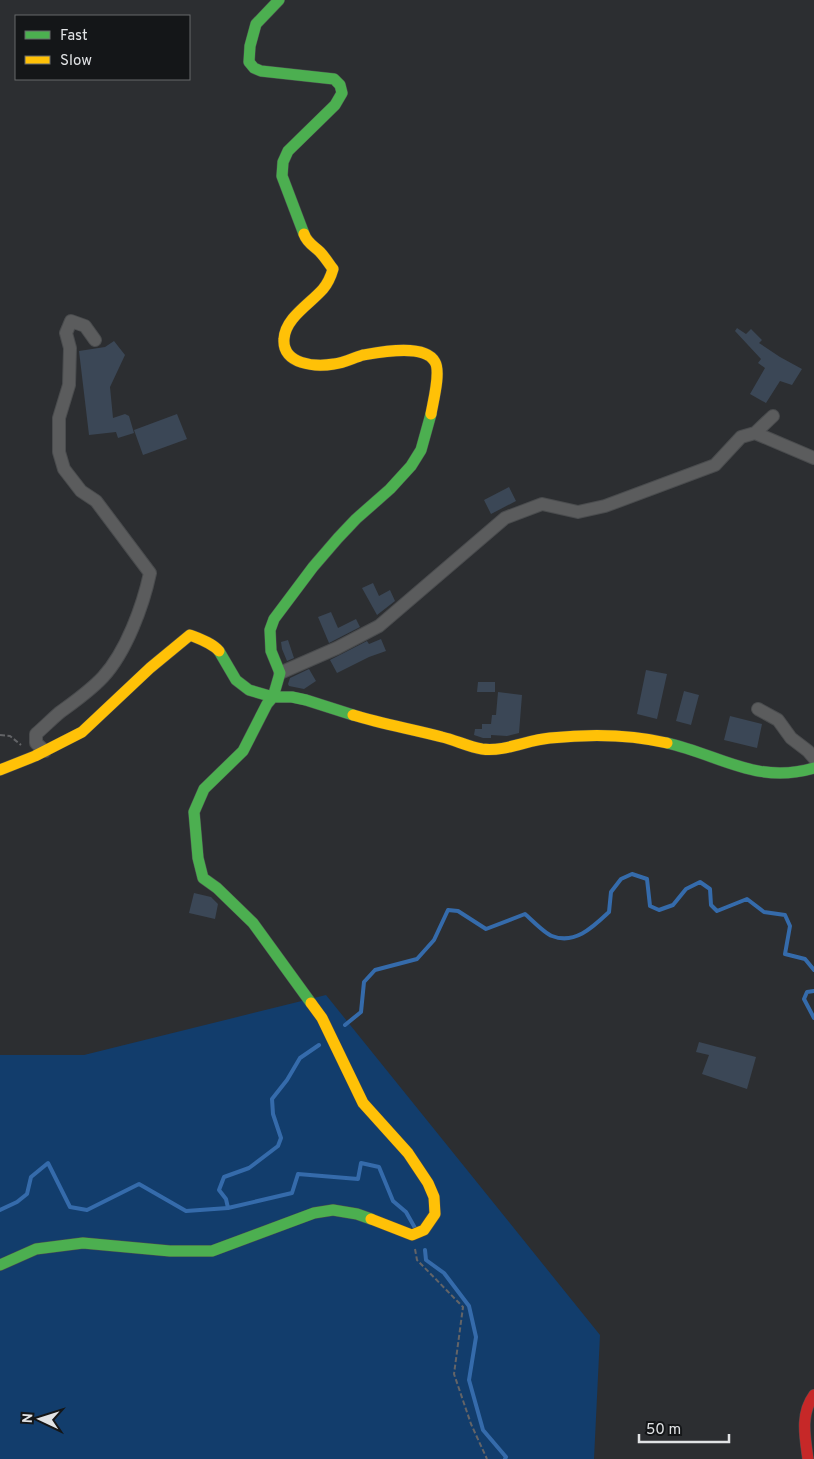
<svg xmlns="http://www.w3.org/2000/svg" width="814" height="1459" font-family="Overpass,sans-serif">
	<rect width="100%" height="100%" fill="#2c2e31"/>
	<!-- green -->
	<path fill="#123d6c" d="M326 995 600 1335 594 1459H0V1055H84Z"/>
	<g fill="none" stroke-linecap="round" stroke-linejoin="round">
		<!-- stream -->
		<path stroke="#356bab" stroke-width="4" d="M814 991 807 992 804 999 814 1018
			M345 1025 361 1012 364 982 375 970 417 959 434 940 448 910 458 911 486 929 525 914C532 920 544 933 552 936 575 945 593 927 609 912L611 892 621 879 632 874 647 879 650 906 659 910 673 905 686 889 700 882 710 889 711 905 717 911 747 899 764 912 785 915 790 926 785 954 805 959 814 970
			M228 1208 226 1199 219 1190 224 1177 249 1168 278 1146 281 1138 273 1114 272 1099 287 1080 300 1058 319 1045
			M0 1210 17 1202 27 1194 31 1177 48 1163 70 1207 87 1210 139 1184 186 1211 228 1208 292 1193 298 1174 358 1179 361 1163 379 1167 393 1201 406 1212 415 1228
			M425 1250 426 1260 444 1273 469 1306 476 1337 469 1380 483 1430 506 1457 505 1459"/>
	</g>
	<!-- building -->
	<path fill="#3b4756" d="M737 328 746 334 751 329 762 340 759 343 780 357 802 369 792 385 780 381 766 403 750 394 765 368 758 363 761 359 735 331Z
		M114 341 125 355 110 387 113 418 125 414 129 416 134 433 118 438 116 432 89 435 79 351 105 347Z
		M177 414 187 439 143 455 134 430Z
		M509 487 516 501 491 514 484 500Z
		M373 583 379 596 390 590 395 601 377 615 362 588Z
		M331 612 338 628 356 619 360 627 329 643 318 617Z
		M381 639 386 651 369 657 337 673 330 660 367 641 369 644Z
		M288 640 294 658 287 661 282 649 281 642Z
		M309 669 316 681 304 689 289 686 288 684 290 678Z
		M646 670 667 674 657 719 637 714Z
		M478 682H495V692H477Z
		M684 691 699 695 691 725 676 721Z
		M498 692 522 695 519 733 507 736 491 735V738H483L474 735 475 729H482V724H491L492 715H496Z
		M730 716 762 724 757 748 724 740Z
		M194 893 211 897 218 904 215 919 189 913Z
		M699 1042 756 1057 747 1089 702 1074 709 1055 696 1052Z"/>
	<g fill="none" stroke-linecap="round" stroke-linejoin="round">
		<!-- street casing -->
		<g stroke="#4a4c4e" stroke-width="14">
			<path id="street" d="M755 433 814 458
				M280 673 337 648 379 626 505 518 542 504 578 512 605 506 715 465 741 437 755 433 773 416
				M758 709 778 720 791 738 808 751 814 758
				M45 751 36 743V734C44 727 51 720 59 713 74 702 90 691 103 677 126 652 143 606 150 573L96 501 81 491 64 469 59 452V418L69 385 70 348 66 333 71 321 85 326 95 340"/>
		</g>
		<!-- fast casing -->
		<g stroke="#4a4c4e" stroke-width="12">
			<path id="fast" d="M279 0 256 24 250 46 249 62 254 68 261 71 334 79 340 85 342 93 335 105 288 151 283 162 282 176 304 234
				M219 651 236 680 249 690 273 697 280 673 271 651 270 630 274 619 313 567 338 538 356 519 390 489 411 466 421 450 431 414
				M667 743C720 755 757 785 814 768
				M311 1003 253 923 217 888 203 878 198 858 194 812 204 789 243 751 267 704 273 697H292L306 700 353 715
				M0 1265 36 1249 83 1243 170 1251H212L314 1213 333 1210 357 1214 371 1219"/>
		</g>
		<!-- slow casing -->
		<g stroke="#4a4c4e" stroke-width="12">
			<path id="slow" d="M304 234C307 243 314 246 320 252 325 257 329 264 333 269 331 276 328 283 323 289 310 304 285 318 284 339 282 365 316 367 334 364 344 363 353 358 363 355 380 352 425 343 435 362 441 372 433 402 431 414
				M353 715C382 724 412 729 442 737 455 740 469 747 482 749 505 752 527 740 550 738 588 734 629 734 667 743
				M0 770 35 756 82 732 150 668 190 635C200 639 212 643 219 651
				M311 1003 322 1018 363 1103 408 1153 428 1183 434 1197 435 1214 424 1230 412 1235 371 1219"/>
		</g>
		<!-- jam casing -->
		<g stroke="#4a4c4e" stroke-width="12">
			<path id="jam" d="M808 1459C805 1437 800 1414 814 1395"/>
		</g>
		<!-- path -->
		<path stroke="#636467" stroke-width="2" stroke-dasharray="5 2.5" stroke-linecap="butt" d="M0 735 10 736 21 745
			M415 1249 417 1260 463 1307 454 1374 471 1424 487 1459"/>
		<!-- street -->
		<use href="#street" stroke="#5b5c5d" stroke-width="12"/>
		<!-- fast -->
		<use href="#fast" stroke="#4caf50" stroke-width="11"/>
		<!-- slow -->
		<use href="#slow" stroke="#ffc107" stroke-width="11"/>
		<!-- jam -->
		<use href="#jam" stroke="#c62828" stroke-width="11"/>
	</g>
	<!-- legend -->
	<rect x="15" y="15" width="175" height="65" fill="#141618" stroke="#66686a"/>
	<rect x="25" y="31" width="25" height="8" fill="#4caf50" stroke="#66686a"/>
	<text x="60" y="40" font-size="15" fill="#e1e3e5">Fast</text>
	<rect x="25" y="56" width="25" height="8" fill="#ffc107" stroke="#66686a"/>
	<text x="60" y="65" font-size="15" fill="#e1e3e5">Slow</text>
	<!-- north arrow -->
	<g transform="translate(40 1419) rotate(274)" stroke="#141618" stroke-width="4" paint-order="stroke">
	<path d="M0-4L9 19L0 12L-9 19Z" fill="#e1e3e5"/>
	<text y="-8" font-size="14" font-weight="bold" text-anchor="middle" fill="#e1e3e5">N</text>
	</g>
	<!-- scale -->
	<path d="M639 1434v8h90v-8" fill="none" stroke="#e1e3e5" stroke-width="2.5"/>
	<text x="646" y="1434" font-size="15" fill="#e1e3e5" stroke="#141618" stroke-width="4" paint-order="stroke">50 m</text>
</svg>
